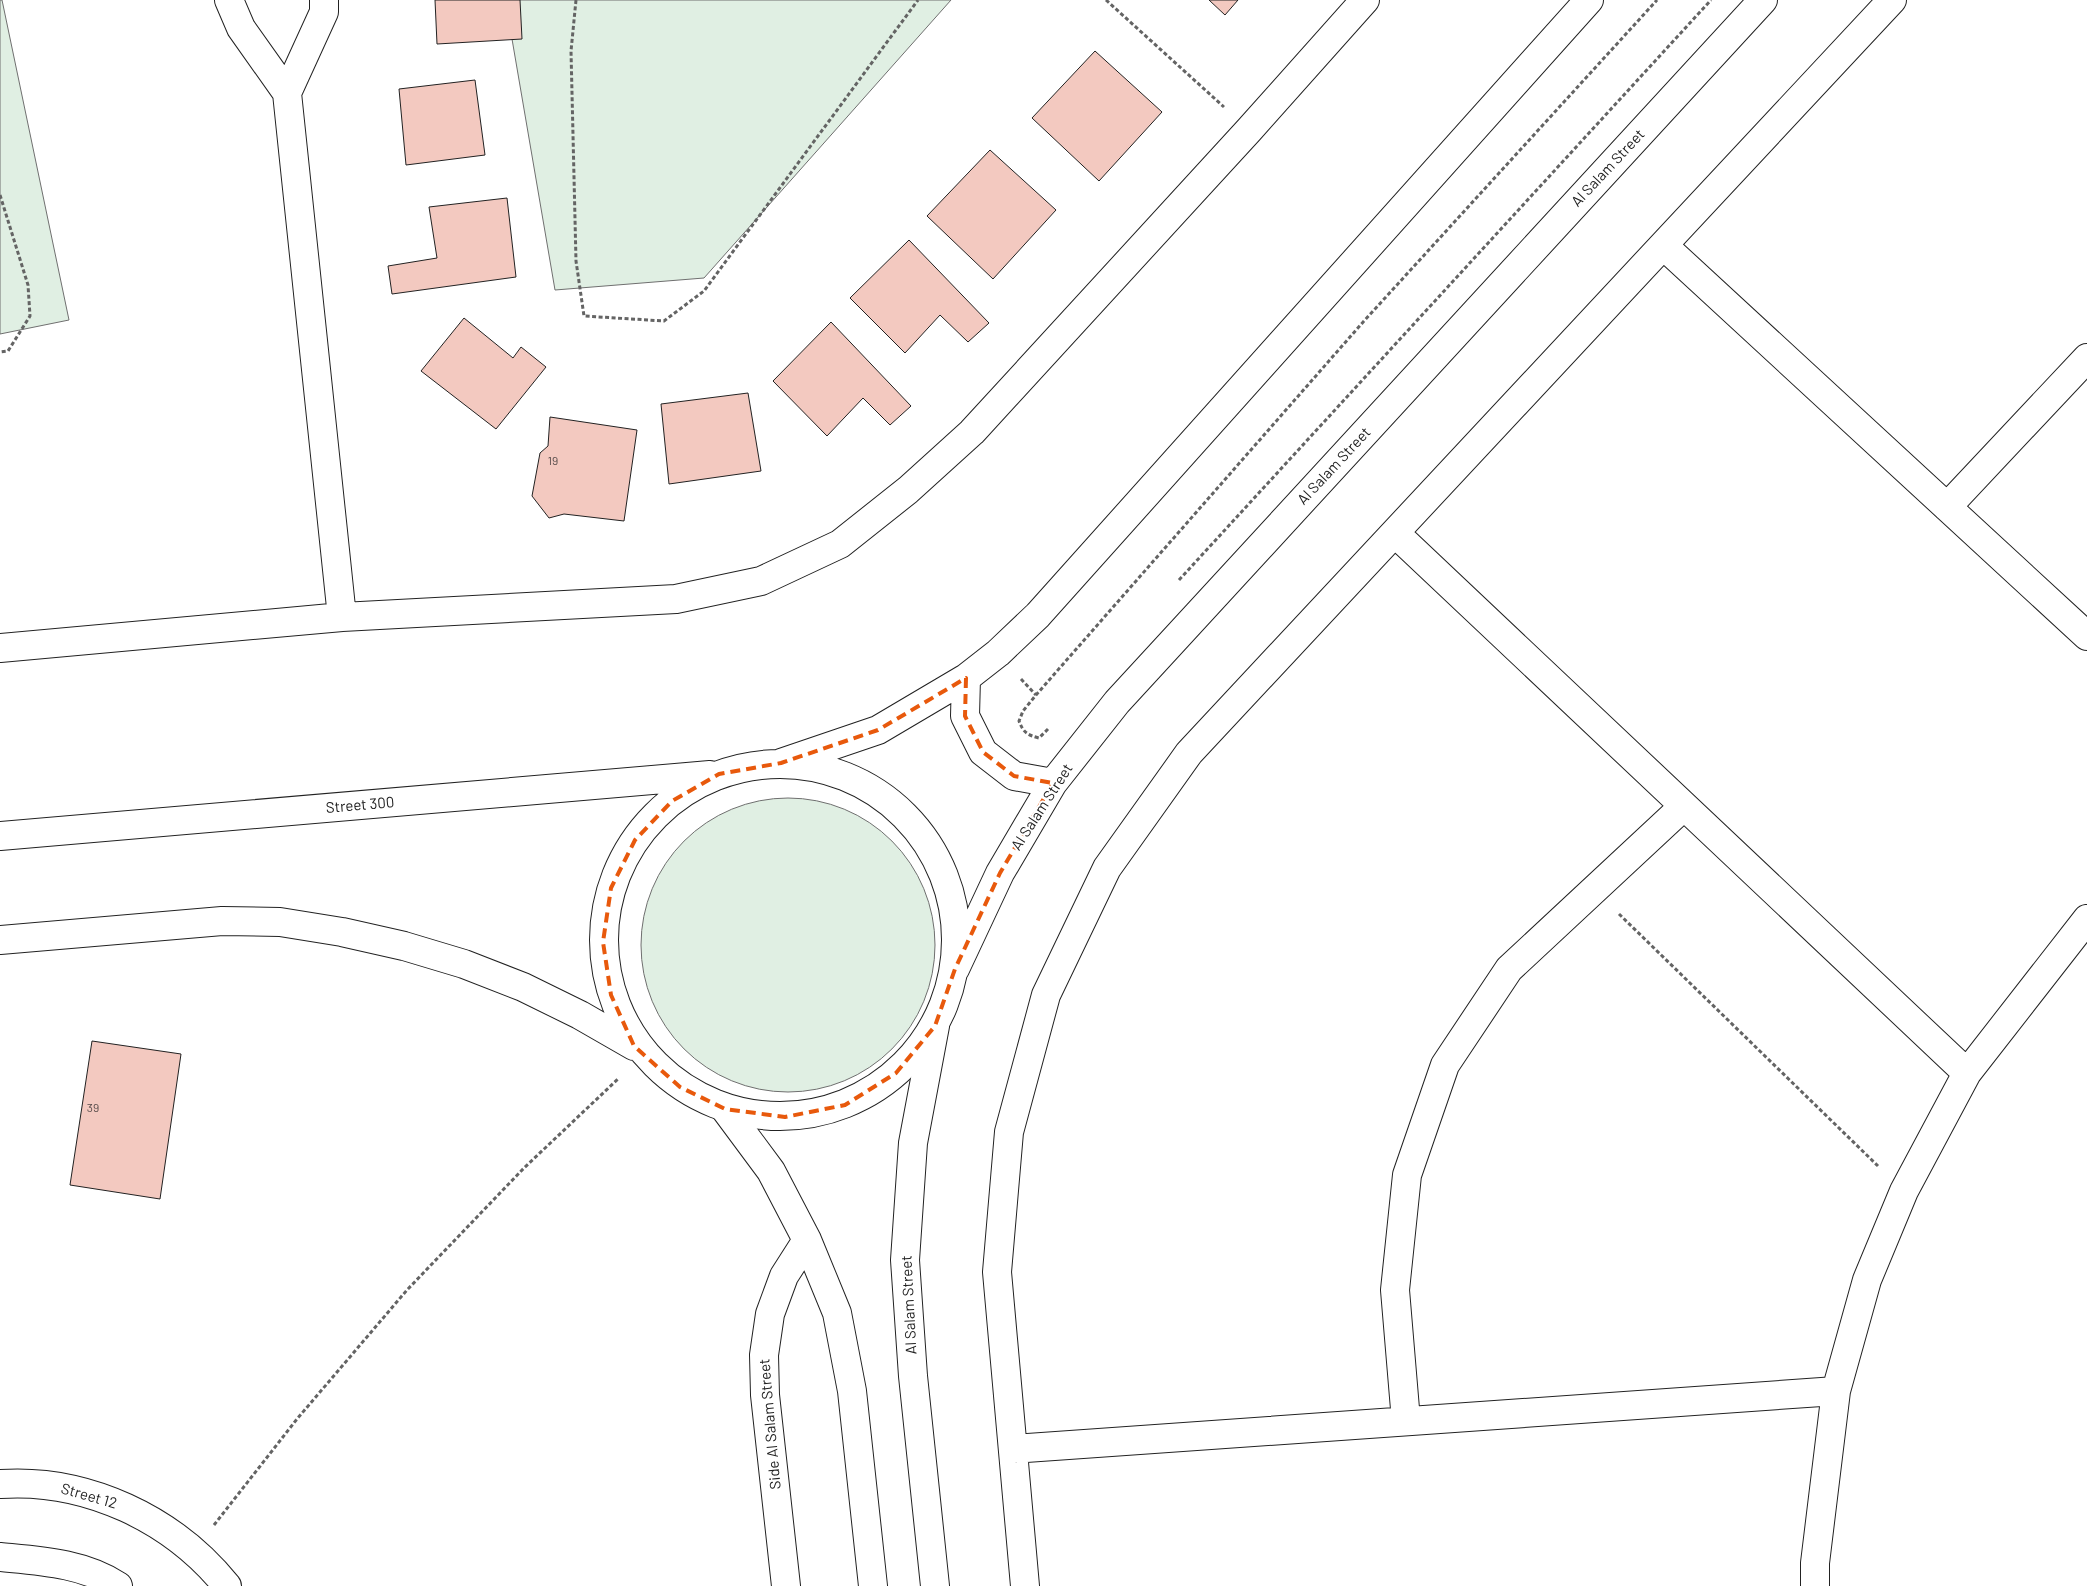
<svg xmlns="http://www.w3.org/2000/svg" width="2087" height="1586" font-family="Barlow,sans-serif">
	<rect width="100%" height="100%" fill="#fff"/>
	<!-- green -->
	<path fill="#e0efe3" stroke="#6f6f6f" d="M0 0H2L69 320 0 334Z
		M517 0H951L704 278 555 290 506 4Z
		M641 945a147 147 0 1 1 294 0a147 147 0 1 1-294 0Z"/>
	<!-- building -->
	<path fill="#f3c9c0" stroke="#222" d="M435 0H520L522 39 437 44Z
		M1209 0H1238L1225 15Z
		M1095 51 1162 112 1099 181 1032 118Z
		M475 80 485 155 406 165 399 89Z
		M990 150 1056 210 993 279 927 216Z
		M507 198 516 277 392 294 388 266 437 258 429 207Z
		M909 240 989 323 968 342 940 315 905 353 850 298Z
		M464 318 513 358 521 347 546 367 496 429 421 371Z
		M831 322 911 406 890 425 863 398 827 436 773 381Z
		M748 393 761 471 669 484 661 404Z
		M550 417 637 430 624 521 564 514 549 518 532 496 540 453 548 446Z
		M92 1041 181 1054 160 1199 70 1185Z"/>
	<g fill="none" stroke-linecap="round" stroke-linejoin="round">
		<!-- minor casing -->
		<g stroke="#222" stroke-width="30">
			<path id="minor" d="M229 0 241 28 287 93 324 12V0
				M287 93 342 617
				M1664 246 2087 636
				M1947 507 2087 358
				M1395 533 1967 1073
				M0 648 342 617 676 599 761 581 840 544 908 490 972 432 1249 130 1365 0
				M935 1026 913 1143 905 1260 913 1376 935 1586
				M725 1109 771 1171 807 1240 837 1313 852 1391 873 1586
				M1406 1421 1395 1290 1407 1175 1445 1065 1509 969 1684 806
				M1013 1449 1836 1391
				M0 1484C87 1478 173 1519 227 1586
				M0 1557C41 1561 83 1563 118 1586
				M786 1586 765 1395 764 1355 770 1314 784 1276 807 1240
				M1025 1586 997 1272 1009 1132 1046 995 1107 868 1189 753 1892 0
				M1815 1586V1563L1836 1391 1867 1280 1904 1191 1967 1073 2087 919"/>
		</g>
		<!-- tertiary casing -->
		<g stroke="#222" stroke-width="30">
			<path id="tertiary" d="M966 678 965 716 983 752 1014 776 1053 783
				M781 763 878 730 966 678 998 653 1038 615 1589 0
				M604 940a176 176 0 1 1 352 0a176 176 0 1 1-352 0Z
				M0 836 710 775
				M0 940 222 921 280 922 342 932 404 946 464 964 523 987 580 1015 634 1046
				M955 969 1000 873 1053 783 1117 702 1763 0"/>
		</g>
		<!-- path -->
		<path stroke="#646464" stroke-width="3" stroke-dasharray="4 2.5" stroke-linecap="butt" d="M576 0 571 51 576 261 584 316 664 321 704 291 918 0
			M1106 0 1224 107
			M0 195 28 285 30 316 8 351 0 352
			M1179 580 1711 0
			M1021 679 1036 695
			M1048 729 1039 738C1027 735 1023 732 1019 721L1023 711 1036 695 1364 321 1657 0
			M1619 914 1878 1166
			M214 1525 297 1419 407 1290 524 1168 619 1078"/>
		<!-- minor -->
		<use href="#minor" stroke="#fff" stroke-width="28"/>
		<!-- tertiary -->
		<use href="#tertiary" stroke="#fff" stroke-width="28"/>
	</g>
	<!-- marked area -->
	<path fill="none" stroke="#e8590c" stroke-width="4" stroke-dasharray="10 6" stroke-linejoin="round" d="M966 678 965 716 983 752 1014 776 1053 783 1000 873 955 969 935 1026 896 1073 845 1105 785 1117 725 1109 680 1087 634 1046 611 995 603 942 611 888 635 840 672 801 719 774 781 763 878 730Z"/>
	<g text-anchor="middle" stroke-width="4" stroke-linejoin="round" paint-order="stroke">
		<!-- number labels -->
		<g font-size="12" fill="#564c4a">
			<text x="553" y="465">19</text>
			<text x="93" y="1112">39</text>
		</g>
		<!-- street labels -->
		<g font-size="15" fill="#222" stroke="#fff">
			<text transform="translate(1608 168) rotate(-47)" y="5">Al Salam Street</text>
			<text transform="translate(1334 466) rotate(-47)" y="5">Al Salam Street</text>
			<text transform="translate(360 805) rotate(-5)" y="5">Street 300</text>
			<text transform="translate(1042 807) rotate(-57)" y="5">Al Salam Street</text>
			<text transform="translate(909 1305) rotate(-93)" y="5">Al Salam Street</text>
			<text transform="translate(770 1424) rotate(-95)" y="5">Side Al Salam Street</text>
			<text transform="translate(89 1496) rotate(16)" y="5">Street 12</text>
		</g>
	</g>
</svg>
